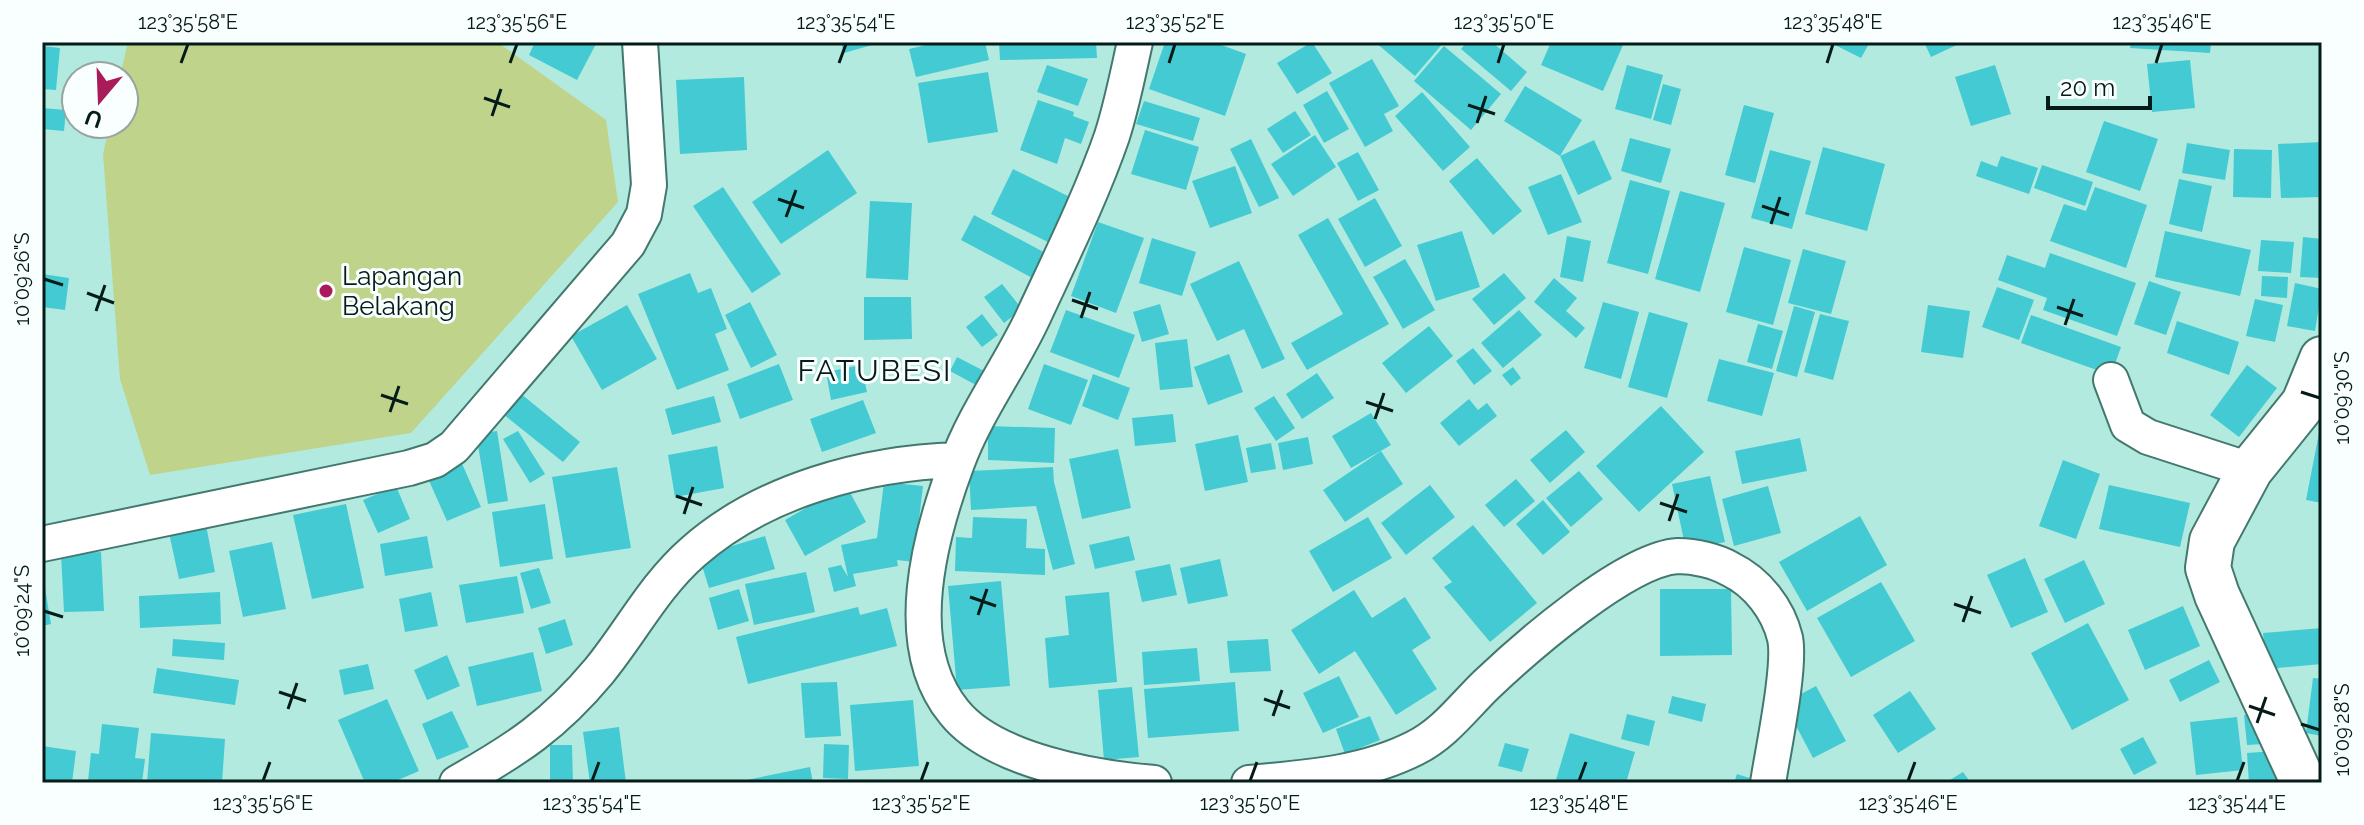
<svg xmlns="http://www.w3.org/2000/svg" width="2364" height="825" font-family="Raleway,sans-serif">
	<rect width="100%" height="100%" fill="#b2eadf"/>
	<!-- green -->
	<path fill="#bfd38a" d="M128 42H497L606 120 618 202 411 433 150 475 120 379 103 154 110 124H124V76H120Z"/>
	<!-- building -->
	<path fill="#44cad2" d="M535 42H597L577 80 529 55Z
		M841 42H879V43L844 53Z
		M939 42H985L989 60 916 77 909 49Z
		M999 42H1096L1097 58 1000 60Z
		M1165 42H1213L1246 54 1225 116 1149 89Z
		M1312 42 1332 73 1297 94 1277 63Z
		M1375 42H1444L1415 76Z
		M1467 42H1492L1527 72 1511 91 1461 49Z
		M1551 42H1617L1623 45 1603 91 1541 65Z
		M1829 42H1870L1861 58Z
		M1924 42H1963L1931 57Z
		M2131 42H2211L2210 53 2130 48Z
		M42 46 60 48 56 90 42 89Z
		M1444 46 1501 94 1471 130 1414 81Z
		M1372 59 1399 106 1384 114 1393 131 1365 147 1329 83Z
		M2190 60 2195 108 2152 112 2147 64Z
		M1047 65 1088 79 1078 106 1037 92Z
		M1627 65 1663 75 1651 119 1615 109Z
		M1995 65 2011 114 1971 126 1955 77Z
		M988 72 998 132 928 143 918 83Z
		M744 77 747 150 680 154 676 80Z
		M1663 84 1681 89 1671 125 1653 120Z
		M1525 86 1582 120 1560 156 1504 121Z
		M1327 91 1349 129 1324 143 1303 105Z
		M1422 92 1470 147 1443 171 1395 116Z
		M1038 100 1074 112 1073 116 1089 122 1081 144 1065 138 1057 164 1020 150Z
		M1144 101 1200 118 1193 141 1136 124Z
		M1744 105 1774 113 1755 183 1725 175Z
		M42 108 66 110 64 131 42 129Z
		M1295 111 1311 135 1283 153 1267 129Z
		M2104 121 2158 139 2140 191 2086 172Z
		M1145 130 1199 147 1186 190 1131 174Z
		M1315 135 1336 167 1293 196 1271 164Z
		M1630 138 1671 149 1661 183 1621 171Z
		M1251 139 1279 198 1259 207 1230 149Z
		M1594 140 1612 179 1578 195 1560 156Z
		M2322 142V197L2281 198 2278 144Z
		M2187 143 2230 150 2225 180 2182 173Z
		M1823 147 1885 164 1867 231 1805 214Z
		M2234 149 2272 150 2271 198 2233 197Z
		M828 150 857 193 781 244 752 202Z
		M1770 150 1811 161 1792 229 1751 218Z
		M1358 152 1379 190 1358 201 1337 163Z
		M2001 156 2038 168 2029 194 1976 176 1981 161 1997 167Z
		M1477 158 1522 211 1493 235 1449 181Z
		M2042 165 2093 182 2085 206 2034 188Z
		M1235 166 1252 213 1210 228 1192 181Z
		M1013 169 1076 200 1054 245 991 214Z
		M1561 174 1582 222 1548 235 1528 187Z
		M2179 179 2212 186 2202 232 2169 224Z
		M1630 180 1670 191 1648 274 1607 263Z
		M723 187 781 274 752 293 693 206Z
		M2095 187 2147 205 2126 268 2050 241 2064 204 2086 211Z
		M1680 191 1725 203 1700 292 1655 279Z
		M1375 198 1402 246 1365 267 1338 219Z
		M870 201 912 203 908 280 866 278Z
		M974 215 1051 256 1038 281 961 240Z
		M1328 218 1389 324 1307 370 1291 343 1343 314 1298 235Z
		M1098 222 1144 238 1116 313 1071 296Z
		M1462 231 1480 287 1436 301 1417 245Z
		M2165 231 2251 250 2240 296 2155 277Z
		M1567 236 1591 241 1583 282 1560 277Z
		M2303 237 2322 239V278L2300 277Z
		M1152 238 1196 252 1182 296 1139 283Z
		M2261 240 2294 242 2291 273 2258 271Z
		M1744 247 1791 260 1773 325 1726 312Z
		M1803 249 1846 261 1831 314 1788 303Z
		M2050 253 2136 283 2117 336 2043 310 2047 298 1998 280 2007 255 2045 268Z
		M1405 259 1435 310 1403 329 1373 277Z
		M1239 261 1285 359 1262 369 1244 329 1217 341 1190 284Z
		M690 273 698 293 711 288 727 329 715 334 729 370 677 390 638 294Z
		M1504 273 1526 298 1494 325 1472 299Z
		M42 274 69 278 65 310 42 307Z
		M2262 276 2288 277 2287 298 2261 296Z
		M1554 278 1577 298 1566 311 1585 328 1576 338 1534 302Z
		M2149 281 2181 292 2166 335 2134 324Z
		M2295 283 2322 289 2315 331 2287 326Z
		M1002 284 1022 309 1004 323 984 297Z
		M1997 287 2034 300 2019 340 1982 327Z
		M864 297H911L912 339 864 340Z
		M2255 299 2283 305 2275 342 2246 336Z
		M750 302 777 355 751 368 725 315Z
		M1603 302 1639 312 1621 379 1584 368Z
		M1160 304 1169 334 1142 342 1133 312Z
		M627 305 657 359 602 390 571 336Z
		M1928 305 1970 311 1963 358 1921 352Z
		M1794 306 1815 312 1797 377 1776 371Z
		M1066 310 1135 335 1119 378 1050 352Z
		M1519 310 1542 335 1503 368 1481 343Z
		M1649 312 1688 323 1667 398 1628 387Z
		M982 314 998 335 982 347 966 327Z
		M1820 314 1849 321 1833 380 1804 372Z
		M2031 315 2121 347 2111 375 2021 343Z
		M2177 321 2239 342 2229 375 2167 353Z
		M1758 324 1783 331 1772 369 1747 362Z
		M1429 326 1453 356 1406 393 1382 363Z
		M1187 339 1193 387 1160 390 1155 343Z
		M1473 348 1492 371 1474 385 1456 361Z
		M1229 354 1243 392 1208 405 1194 367Z
		M957 357 984 371 976 385 950 371Z
		M1719 359 1774 373 1762 416 1707 401Z
		M779 364 793 400 740 419 727 384Z
		M1044 364 1088 380 1071 425 1028 409Z
		M861 365 867 392 831 400 826 372Z
		M2247 365 2277 388 2239 437 2210 415Z
		M1513 367 1521 378 1511 386 1502 375Z
		M1317 373 1334 398 1302 419 1286 394Z
		M1093 374 1130 388 1118 420 1082 406Z
		M520 393 580 442 563 462 503 414Z
		M714 396 721 422 672 435 665 409Z
		M1274 396 1295 428 1276 441 1254 408Z
		M1469 399 1478 410 1487 403 1497 416 1459 446 1440 423Z
		M863 400 876 433 822 452 810 419Z
		M1661 406 1704 452 1639 512 1596 466Z
		M1371 413 1391 445 1351 468 1332 436Z
		M1173 414 1176 442 1135 446 1132 418Z
		M988 426 1055 428 1054 463 988 460Z
		M1566 430 1585 452 1550 483 1530 460Z
		M497 431 508 501 488 504 476 434Z
		M518 431 545 474 530 483 503 439Z
		M2319 433 2322 434V503L2306 500Z
		M1238 435 1248 482 1205 491 1195 444Z
		M1308 437 1313 464 1283 470 1278 443Z
		M1800 438 1807 471 1742 484 1735 451Z
		M1271 443 1276 469 1251 473 1246 448Z
		M717 446 724 488 675 497 668 455Z
		M1118 449 1131 508 1082 519 1069 459Z
		M1381 451 1403 484 1345 522 1323 490Z
		M460 459 481 507 447 521 426 474Z
		M2063 460 2100 474 2076 539 2039 526Z
		M617 467 631 548 566 558 552 477Z
		M1053 467 1054 482 1075 564 1053 570 1036 506 971 510 969 471Z
		M1579 471 1603 499 1571 527 1546 498Z
		M1710 476 1725 542 1686 550 1672 484Z
		M1516 479 1535 501 1504 527 1485 505Z
		M884 482 923 486 914 562 897 560 898 566 853 574 856 586 834 592 828 568 841 565 848 577 841 545 877 538Z
		M846 485 866 522 805 556 785 520Z
		M1430 485 1455 517 1406 555 1381 523Z
		M2109 485 2190 503 2180 547 2099 529Z
		M396 486 410 519 378 533 363 500Z
		M1768 486 1781 533 1734 546 1722 499Z
		M1543 500 1570 532 1543 555 1516 524Z
		M346 504 364 588 312 599 293 515Z
		M545 504 553 559 500 567 492 512Z
		M1860 516 1887 565 1807 611 1779 562Z
		M973 517 1027 519 1026 548 1045 549V575L955 571 956 537 972 538Z
		M1368 517 1392 558 1333 592 1309 551Z
		M206 525 215 572 179 579 169 533Z
		M1473 525 1537 603 1490 642 1444 587 1452 582 1432 558Z
		M427 536 433 568 385 576 380 544Z
		M765 536 775 569 709 588 699 556Z
		M1129 536 1135 560 1095 569 1089 545Z
		M272 542 286 609 243 617 229 551Z
		M101 552 104 611 64 612 61 554Z
		M2025 558 2048 612 2011 628 1987 575Z
		M1220 559 1228 596 1188 604 1180 568Z
		M2084 560 2105 604 2065 623 2044 579Z
		M1170 564 1177 595 1142 602 1135 571Z
		M539 568 551 603 531 609 520 573Z
		M806 572 815 612 754 625 745 584Z
		M517 576 524 613 466 623 459 585Z
		M1001 581 1010 686 957 690 948 586Z
		M1881 582 1915 641 1851 677 1817 618Z
		M45 588 51 624 42 626V589Z
		M739 589 749 621 718 630 709 598Z
		M1660 589H1731L1732 655 1660 656Z
		M1354 590 1372 618 1405 597 1431 638 1412 650 1437 689 1396 715 1355 651 1319 674 1291 630Z
		M220 592 221 624 140 628 139 596Z
		M431 592 438 626 405 632 399 599Z
		M1109 592 1117 682 1049 688 1045 638 1069 635 1065 596Z
		M2183 606 2200 646 2145 670 2128 630Z
		M858 607 860 615 887 608 897 646 748 684 736 637Z
		M565 619 573 645 546 654 538 628Z
		M2088 623 2129 700 2072 730 2031 653Z
		M2322 628V664L2267 669 2263 633Z
		M173 639 225 643 224 660 172 656Z
		M1268 639 1271 671 1230 673 1227 641Z
		M1197 648 1200 681 1144 685 1142 652Z
		M533 652 542 691 477 706 468 667Z
		M447 655 460 686 427 700 414 670Z
		M2209 660 2220 682 2180 702 2169 680Z
		M368 664 374 689 344 695 339 670Z
		M157 668 239 680 235 705 153 693Z
		M1339 676 1359 717 1323 733 1303 693Z
		M2313 678 2322 679V736L2306 733Z
		M837 682 841 736 805 738 801 683Z
		M1235 682 1239 731 1148 738 1144 689Z
		M1816 686 1846 741 1813 758 1784 703Z
		M1132 687 1139 757 1104 760 1098 690Z
		M1910 691 1936 729 1898 753 1873 715Z
		M1672 696 1706 704 1702 722 1668 713Z
		M387 699 419 771 391 783H365L338 720Z
		M913 700 919 766 855 771 850 705Z
		M452 711 469 747 437 760 422 724Z
		M1627 714 1655 721 1649 746 1621 739Z
		M2261 714 2263 744 2247 745 2244 715Z
		M1370 716 1380 740 1345 754 1336 729Z
		M2237 717 2243 770 2196 775 2190 722Z
		M102 724 139 728 135 758 145 759 142 783 88 781 91 753 99 754Z
		M619 727 626 783H590L583 732Z
		M151 733 225 739 222 783H147Z
		M1570 733 1635 752 1626 783H1555Z
		M2143 737 2157 763 2134 775 2120 749Z
		M1505 743 1529 749 1522 772 1498 766Z
		M824 744 849 745 848 779 823 778Z
		M550 745H572L573 783H550Z
		M42 746 76 751 72 783H42Z
		M2276 751 2279 781 2249 783 2247 753Z
		M810 767 813 783H737V782Z
		M1963 772 1971 783H1945Z
		M1737 774 1762 782V783H1734Z
		M492 778 533 781V783H491Z"/>
	<g fill="none" stroke-linecap="round" stroke-linejoin="round">
		<!-- minor casing -->
		<g stroke="#42786e" stroke-width="38">
			<path id="minor" d="M1135 42C1128 73 1122 105 1112 136 1092 194 1061 257 1035 313 1012 364 976 411 957 463 930 535 899 645 954 712 993 761 1095 778 1154 783
				M2111 380 2128 425 2148 437 2250 470
				M42 544 409 468 435 460 454 447 628 244 644 214 649 185 640 42
				M457 783C517 749 554 725 599 671 631 632 654 586 693 552 763 490 866 463 957 460
				M1249 783C1305 778 1364 774 1415 748 1445 733 1464 706 1487 684 1525 648 1626 559 1678 556 1695 556 1716 561 1730 569 1757 582 1778 609 1785 638 1791 666 1773 750 1768 783"/>
		</g>
		<!-- tertiary casing -->
		<g stroke="#42786e" stroke-width="48">
			<path id="tertiary" d="M2300 783V775L2217 595 2208 568 2212 541 2250 470 2304 403 2322 359"/>
		</g>
		<!-- minor -->
		<use href="#minor" stroke="#fff" stroke-width="34"/>
		<!-- tertiary -->
		<use href="#tertiary" stroke="#fff" stroke-width="44"/>
	</g>
	<!-- ticks -->
	<path fill="none" stroke="#051b18" stroke-width="3" d="M181 63 188 44M510 63 517 44M839 63 846 44M1169 63 1175 44M1498 63 1504 44M1827 63 1833 44M2156 63 2162 44M484 98 510 107M1468 105 1495 114M492 116 501 89M1477 123 1486 96M778 199 804 208M1762 206 1789 215M786 217 796 190M1771 224 1780 197M44 279 63 285M87 293 114 303M1072 300 1098 309M2057 307 2083 316M96 311 105 285M1081 318 1090 292M2065 325 2074 299M2301 392 2320 398M381 395 408 404M1366 402 1393 411M390 412 399 386M1375 419 1384 393M676 496 702 505M1660 503 1687 512M684 514 693 487M1669 521 1678 494M970 597 996 606M1954 604 1981 613M44 611 63 617M978 615 987 589M1963 622 1972 596M279 692 306 701M1264 699 1290 708M2249 706 2275 715M288 709 297 683M1273 716 1282 690M2257 723 2266 697M2301 724 2320 730M263 781 270 762M592 781 599 762M921 781 928 762M1250 781 1257 762M1579 781 1586 762M1908 781 1915 762M2237 781 2244 762"/>
	<!-- markers -->
	<circle fill="#aa1c59" stroke="#f9fffe" stroke-width="3" cx="326" cy="291" r="8"/>
	<g text-anchor="middle" stroke-width="6" stroke-linejoin="round" paint-order="stroke">
		<!-- poi labels -->
		<g font-size="26" fill="#051b18" stroke="#f9fffe" text-anchor="start">
			<text x="342" y="285">Lapangan<tspan x="342" dy="30">Belakang</tspan></text>
		</g>
		<!-- quarter labels -->
		<g font-size="30" letter-spacing="2" fill="#051b18" stroke="#f9fffe">
			<text x="875" y="381">FATUBESI</text>
		</g>
	</g>
	<!-- border -->
	<rect width="2364" height="825" fill="none" stroke="#f9fffe" stroke-width="88"/>
	<!-- north arrow -->
	<g transform="translate(100 100) rotate(199)"><circle r="38" fill="#f9fffe" stroke="#97a4a2" stroke-width="2"/>
	<path d="M0-6L14 30L0 20L-14 30Z" fill="#aa1c59"/>
	<text y="-12" font-size="22" font-weight="bold" text-anchor="middle" fill="#051b18">U</text>
	</g>
	<!-- scale -->
	<path d="M2048 96v12h102v-12" fill="none" stroke="#051b18" stroke-width="4"/>
	<text x="2060" y="96" font-size="24" fill="#051b18" stroke="#f9fffe" stroke-width="6" paint-order="stroke">20 m</text>
	<rect x="44" y="44" width="2276" height="737" fill="none" stroke="#051b18" stroke-width="3"/>
	<g font-size="20" text-anchor="middle" fill="#051b18">
		<text x="188" y="29">123°35'58"E</text>
		<text x="517" y="29">123°35'56"E</text>
		<text x="846" y="29">123°35'54"E</text>
		<text x="1175" y="29">123°35'52"E</text>
		<text x="1504" y="29">123°35'50"E</text>
		<text x="1833" y="29">123°35'48"E</text>
		<text x="2162" y="29">123°35'46"E</text>
		<text transform="translate(22 279) rotate(-90)" y="7">10°09'26"S</text>
		<text transform="translate(2342 398) rotate(-90)" y="7">10°09'30"S</text>
		<text transform="translate(22 611) rotate(-90)" y="7">10°09'24"S</text>
		<text transform="translate(2342 730) rotate(-90)" y="7">10°09'28"S</text>
		<text x="263" y="810">123°35'56"E</text>
		<text x="592" y="810">123°35'54"E</text>
		<text x="921" y="810">123°35'52"E</text>
		<text x="1250" y="810">123°35'50"E</text>
		<text x="1579" y="810">123°35'48"E</text>
		<text x="1908" y="810">123°35'46"E</text>
		<text x="2237" y="810">123°35'44"E</text>
	</g>
</svg>
